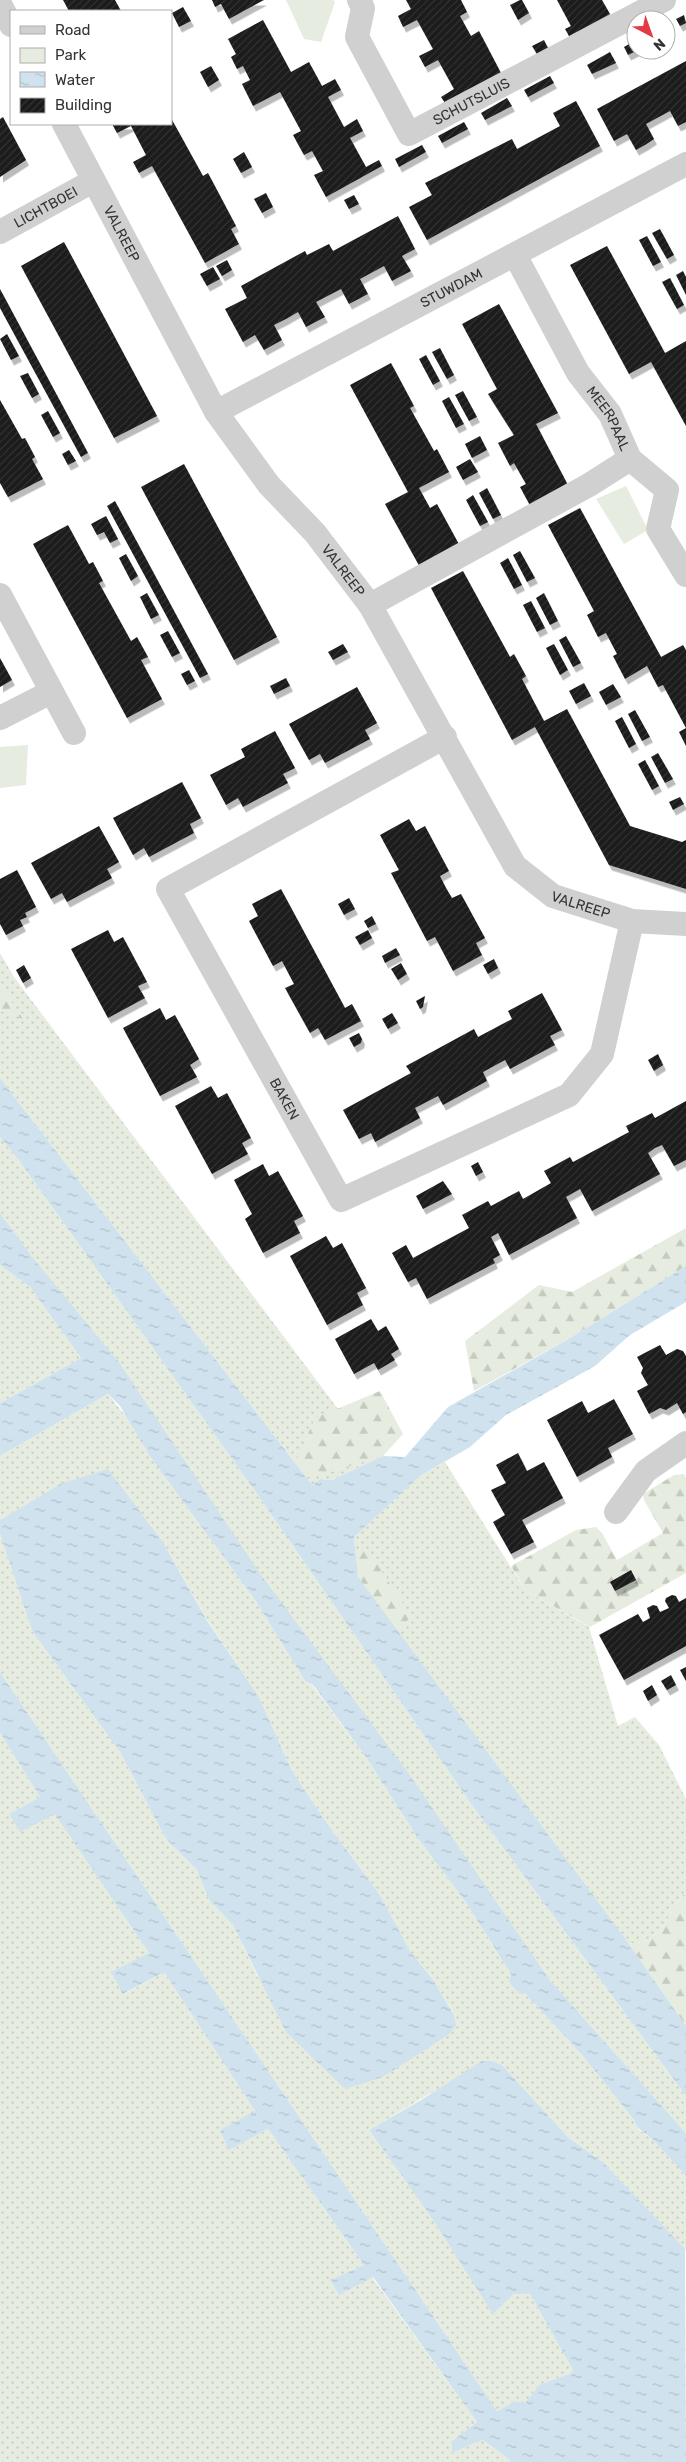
<svg xmlns="http://www.w3.org/2000/svg" width="686" height="2462" font-family="Rubik,sans-serif">
	<defs>
		<pattern id="grass-dots" width="8" height="8" patternUnits="userSpaceOnUse" patternTransform="scale(1.25)"><rect width="8" height="8" fill="#e6ecdf"/><path d="M2 2h.1M6 6h.1" fill="none" stroke="#c6cbc0" stroke-width="1.8" stroke-linecap="round"/></pattern>
		<pattern id="forest-firs" width="22" height="20" patternUnits="userSpaceOnUse" patternTransform="scale(1.25)"><rect width="22" height="20" fill="#e6ecdf"/><path d="M5 1l3.5 6h-7zM16 11l3.5 6h-7z" fill="#c6cbc0"/></pattern>
		<pattern id="water-ripples" width="26" height="14" patternUnits="userSpaceOnUse" patternTransform="scale(1.25)"><rect width="26" height="14" fill="#cfe2ee"/><path d="M2 4q2-2 4 0t4 0M15 11q2-2 4 0t4 0" fill="none" stroke="#b2c2cd"/></pattern>
		<pattern id="building-hatch" width="6" height="6" patternUnits="userSpaceOnUse" patternTransform="scale(1.25)"><rect width="6" height="6" fill="#1a1a1a"/><path d="M-1 1l2-2M0 6l6-6M5 7l2-2" fill="none" stroke="#333"/></pattern>
		<filter id="shadow"><feDropShadow dx="3" dy="5.5" stdDeviation="0" flood-color="#0004"/></filter>
	</defs>
	<rect width="100%" height="100%" fill="#fff"/>
	<!-- grass -->
	<path fill="url(#grass-dots)" d="M0 953 14 977 338 1409 383 1456 332 1480 320 1479 312 1485 0 1078Z
		M0 1137 18 1159 262 1501 474 1808 686 2096V2133L549 1979 0 1213Z
		M0 1265 30 1287 81 1358 0 1403Z
		M108 1394 132 1424 151 1458 255 1600 305 1681 312 1685 366 1757 417 1837 467 1904 511 1974 519 1992 525 1993 582 2055 634 2120 637 2128 653 2140 686 2176V2251L604 2163 569 2138 502 2065 493 2061 431 2093 369 2130 433 2220 493 2313 514 2294H530L574 2372 539 2385 525 2403 515 2401 497 2411 0 1672V1534L32 1631 120 1752 166 1839 197 1870 209 1900 233 1925 258 1977 383 2077 407 2061 454 2014 434 1981 410 1951 380 1895 329 1826 292 1771 259 1697 208 1621 164 1544 60 1484 0 1520V1456Z
		M445 1462 525 1590 589 1627 618 1726 635 1717 659 1745 686 1799V1892C670 1906 669 1928 651 1938 645 1942 636 1943 629 1944L573 1883 358 1577 354 1536 420 1476Z
		M0 1733 40 1797 9 1814 20 1832 55 1813 149 1953 124 1994 164 1972 255 2111 230 2149 268 2129 364 2265 330 2280 339 2295 372 2277 477 2422 452 2441V2453L483 2440 510 2460V2462H0Z"/>
	<!-- forest -->
	<path fill="url(#forest-firs)" d="M0 983 23 1019 0 1011Z
		M686 1228V1266L565 1341 474 1391 465 1341 539 1285 572 1292Z
		M380 1391 403 1434 383 1456 307 1479 295 1463 315 1418Z
		M684 1474 686 1478V1573L590 1627 525 1590 511 1566 576 1530 596 1527 602 1533 617 1560 663 1533 644 1500 643 1494 674 1475Z
		M355 1549 371 1555 411 1616 398 1632 358 1577Z
		M686 1892V2026L629 1944C636 1943 645 1942 651 1938 669 1928 670 1906 686 1892Z"/>
	<!-- green -->
	<path fill="#e6ecdf" d="M286 0H333L335 2 321 42 304 39Z
		M626 486 648 530 624 544 596 499Z
		M28 745 26 785 0 788V747Z"/>
	<!-- water -->
	<path fill="url(#water-ripples)" d="M0 1078 312 1485 320 1479 332 1480 383 1456 405 1457 448 1407 565 1341 686 1266V1302L630 1335 595 1366 506 1415 470 1447 420 1476 354 1537 358 1577 629 1944 686 2026V2096L474 1808 262 1501 18 1159 0 1137Z
		M0 1213 33 1258 118 1361 261 1575 409 1774 549 1979 686 2133V2176L653 2140 637 2127 634 2120 582 2055 525 1993H519L509 1982 511 1974 467 1904 417 1837 366 1757 313 1685 305 1681 255 1600 151 1458 120 1406 108 1394 0 1456V1403L81 1358 30 1287 0 1265Z
		M108 1469 164 1544 208 1622 259 1697 292 1771 329 1826 380 1895 410 1951 434 1981 454 2015 456 2026 448 2035 383 2077 345 2089 286 2032 233 1925 209 1900 197 1870 166 1839 120 1752 32 1631 0 1534V1520L60 1484Z
		M0 1672 497 2411 515 2401 525 2403 539 2385 574 2372 530 2294H514L493 2314 433 2220 369 2130 421 2100 482 2061H493L502 2065 569 2138 604 2163 685 2249 686 2462H510V2460L483 2440 452 2453V2441L477 2422 373 2277 339 2295 330 2280 364 2265 268 2129 229 2150 220 2130 255 2111 164 1972 123 1994 111 1972 149 1953 55 1814 20 1832 9 1814 40 1797 0 1733Z"/>
	<!-- building -->
	<path fill="url(#building-hatch)" filter="url(#shadow)" d="M63 0H115L121 11H69Z
		M212 0H264L229 19 221 4 215 7Z
		M406 0H461L467 12 460 16 471 36 479 31 501 73 445 103 441 97 454 89 438 60 425 67 419 56 433 49 417 20 403 27 398 16 411 9Z
		M520 0H522L529 13 518 20 510 5Z
		M557 0H602L610 14 569 36 565 29 571 26Z
		M183 7 191 21 179 27 172 13Z
		M684 15 686 23 680 26 676 19Z
		M263 20 291 72 309 62 322 86 335 79 341 90 328 97 344 127 357 119 363 131 350 138 366 167 379 160 382 166 326 197 314 175 323 171 312 151 304 155 293 135 301 131 280 92 253 106 242 84 250 80 243 66 237 69 231 57 236 54 228 39Z
		M544 40 548 48 537 54 532 46Z
		M636 40V51L628 55 624 47Z
		M610 52 616 63 592 74 587 65Z
		M686 61V122L678 126 670 111 646 124 654 139 645 145 636 150 627 134 614 141 597 109Z
		M211 66 219 80 208 87 200 72Z
		M550 76 554 83 528 97 524 90Z
		M507 98 512 106 485 120 481 113Z
		M576 101 600 146 427 240 409 207 432 195 425 183 512 139 517 149 560 126 553 113Z
		M3 117 26 160 0 177V119Z
		M171 118 203 176 208 173 236 226 231 229 239 244 205 263 152 166 139 173 133 162 146 155 131 126 117 133 112 124H171Z
		M464 122 468 129 442 143 438 136Z
		M422 145 426 152 399 167 395 159Z
		M244 152 252 167 241 173 233 159Z
		M266 193 273 207 262 213 254 199Z
		M354 195 359 204 349 209 344 200Z
		M398 216 415 249 402 256 411 271 392 281 384 266 360 279 368 294 349 304 341 289 316 302 325 317 306 327 298 312 286 319 274 325 282 340 264 350 255 335 243 342 225 309 247 298 241 286 305 251 307 255 329 244 333 251Z
		M660 229 674 255 667 259 652 233Z
		M647 236 661 262 653 266 639 240Z
		M64 242 157 416 114 438 21 266Z
		M607 246 665 353 686 341V426L651 362 629 374 570 265Z
		M227 260 232 270 222 276 216 266Z
		M213 267 220 279 207 286 200 274Z
		M683 271 686 277V295L676 275Z
		M670 278 684 305 677 309 662 282Z
		M0 289 88 453 81 457 0 308Z
		M499 304 558 413 536 424 570 489 532 509 520 487 526 484 514 463 510 466 498 443 514 435 488 394 497 389 462 324Z
		M7 334 19 356 11 360 0 339Z
		M440 348 454 375 447 379 432 352Z
		M426 355 440 381 433 385 419 359Z
		M391 363 414 406 410 408 434 451 437 449 449 472 419 488 430 508 437 504 461 548 421 569 385 504 408 492 350 385Z
		M28 373 39 394 32 398 20 376Z
		M463 391 477 417 469 421 455 395Z
		M449 397 464 424 456 428 442 401Z
		M0 400 22 439 25 438 35 457 32 459 43 479 8 497 0 483Z
		M48 411 60 433 53 437 41 415Z
		M480 436 487 450 472 458 465 444Z
		M69 450 76 461 68 465 62 454Z
		M470 459 478 472 463 480 456 467Z
		M184 464 277 637 234 660 141 487Z
		M487 488 501 515 493 519 479 493Z
		M473 495 488 522 480 526 466 500Z
		M115 501 208 674 200 678 107 506Z
		M580 508 661 657 683 645 686 650V728L663 685 658 687 647 666 625 679 613 656 617 654 606 633 598 637 587 615 594 611 548 525Z
		M106 516 118 539 110 543 104 532 97 535 91 524Z
		M68 525 89 564 93 562 103 581 99 583 131 641 137 637 148 657 141 660 162 699 127 718 33 544Z
		M520 551 535 578 527 582 513 555Z
		M126 554 138 576 131 581 119 558Z
		M508 558 522 585 514 589 500 563Z
		M463 571 510 657 514 654 526 676 522 679 544 721 567 709 630 826 682 842 686 840V889L609 865 535 727 512 740 431 588Z
		M147 593 159 615 151 619 140 597Z
		M544 593 558 621 550 625 536 598Z
		M531 601 545 628 537 632 523 605Z
		M168 631 180 653 172 657 160 635Z
		M566 636 581 663 573 667 559 640Z
		M343 644 348 652 333 660 328 652Z
		M554 644 568 670 560 675 546 648Z
		M0 658 12 680 0 687Z
		M189 670 195 681 187 685 181 674Z
		M286 678 290 686 274 694 270 686Z
		M584 683 591 696 576 704 569 691Z
		M613 684 621 697 606 705 599 692Z
		M357 687 377 723 365 730 370 739 325 763 320 754 309 760 289 724Z
		M635 710 650 737 642 741 628 714Z
		M622 717 636 744 629 748 615 721Z
		M686 728V746L679 732Z
		M275 731 295 768 283 774 288 783 243 807 238 798 226 805 210 775 245 757 241 749Z
		M658 753 673 779 665 783 651 757Z
		M645 760 659 786 652 790 638 764Z
		M182 782 201 818 190 824 194 833 149 857 144 848 133 855 113 818Z
		M680 797 684 804 673 810 669 802Z
		M409 819 416 831 425 826 449 871 440 876 446 888 452 898 461 894 485 938 476 943 482 955 453 971 435 937 427 941 391 873 399 870 380 835Z
		M99 826 119 862 107 869 112 878 67 902 62 893 51 899 31 863Z
		M17 870 36 907 25 913 27 917 20 920 23 926 6 935 0 924V879Z
		M281 889 345 1008 352 1004 361 1021 325 1040 318 1028 310 1033 285 988 294 984 282 961 273 966 249 921 258 916 252 904Z
		M349 898 355 909 344 915 338 904Z
		M372 916 376 924 368 928 364 921Z
		M108 930 114 942 123 937 147 982 138 986 145 998 108 1018 71 949Z
		M368 930 372 938 360 945 355 937Z
		M396 948 400 955 385 963 382 956Z
		M494 959 498 968 488 974 483 965Z
		M401 963 407 974 398 980 391 969Z
		M24 965 31 978 23 983 16 970Z
		M542 993 562 1030 550 1036 555 1045 510 1069 505 1060 483 1072 487 1081 443 1105 438 1096 415 1108 420 1118 375 1142 371 1133 359 1139 343 1110 411 1073 406 1066 474 1029 478 1037 512 1019 508 1011Z
		M425 996 423 1007 420 1009 416 1001Z
		M160 1008 166 1020 175 1015 199 1059 190 1065 197 1077 160 1096 123 1028Z
		M392 1013 398 1023 388 1029 382 1019Z
		M359 1033 362 1039 361 1043 354 1047 349 1038Z
		M658 1054 663 1065 654 1071 648 1060Z
		M211 1086 218 1098 227 1093 251 1138 242 1143 248 1154 212 1174 175 1106Z
		M686 1101V1160L674 1166 662 1145 655 1148 648 1153 660 1174 592 1211 580 1189 566 1197 577 1218 509 1255 498 1233 491 1237 500 1255 493 1259 495 1263 427 1299 416 1278 408 1282 392 1253 406 1245 413 1258 469 1228 462 1215 488 1201 491 1206 519 1191 523 1199 551 1183 544 1171 570 1157 573 1162 629 1132 626 1126 652 1113 655 1118Z
		M478 1162 483 1172 476 1176 471 1166Z
		M263 1164 269 1176 278 1171 303 1216 294 1221 300 1233 263 1253 245 1219 252 1214 234 1180Z
		M443 1181 452 1194 423 1209 416 1196Z
		M326 1236 333 1248 342 1243 366 1288 357 1293 363 1305 327 1325 290 1256Z
		M371 1319 378 1331 386 1326 399 1349 391 1354 395 1360 378 1370 374 1363 354 1374 335 1339Z
		M660 1345 666 1355 677 1349 683 1351 686 1356V1412L683 1414 677 1403 666 1410 660 1408 649 1414 637 1391 648 1385 641 1373 643 1368 637 1357Z
		M614 1399 633 1434 608 1448 612 1457 577 1477 547 1420 582 1401 588 1413Z
		M518 1453 527 1471 544 1462 563 1498 522 1520 534 1542 511 1554 493 1522 505 1515 491 1490 506 1483 496 1465Z
		M631 1570 636 1580 615 1591 610 1582Z
		M672 1595 676 1596 679 1602 686 1598V1646L624 1680 599 1635 638 1614 643 1622 650 1618 647 1608 653 1605 657 1606 660 1612 669 1608 665 1601 666 1598Z
		M686 1667V1681L680 1670Z
		M671 1675 676 1685 667 1690 661 1681Z
		M652 1685 657 1695 648 1701 643 1691Z"/>
	<g fill="none" stroke-linecap="round" stroke-linejoin="round">
		<!-- street -->
		<g stroke="#d0d0d0" stroke-width="24">
			<path id="s1" d="M359 0 363 8 357 37 409 134 664 0"/>
			<path d="M0 4 11 25"/>
			<path id="s2" d="M64 124 216 412 269 485 315 533 370 605 515 866 553 896 632 921 686 924"/>
			<path id="s3" d="M0 232 93 181"/>
			<path id="s4" d="M515 255 578 373 610 414 630 459 667 490 658 529 686 575"/>
			<path id="s5" d="M216 412 686 164"/>
			<path d="M0 595 74 733"/>
			<path d="M370 605 589 485 630 459"/>
			<path d="M0 718 51 692"/>
			<path id="s6" d="M445 737 168 889 341 1200 569 1095 602 1054 632 921"/>
			<path d="M616 1512 646 1471 686 1443"/>
		</g>
	</g>
	<g text-anchor="middle" stroke-width="5" stroke-linejoin="round" paint-order="stroke">
		<!-- street labels -->
		<g font-size="14" fill="#333" stroke="#fff">
			<text dy="5" stroke="none"><textPath href="#s1" startOffset="219">SCHUTSLUIS</textPath></text>
			<text dy="5" stroke="none"><textPath href="#s3" startOffset="52">LICHTBOEI</textPath></text>
			<text dy="5" stroke="none"><textPath href="#s2" startOffset="124">VALREEP</textPath></text>
			<text dy="5" stroke="none"><textPath href="#s5" startOffset="266">STUWDAM</textPath></text>
			<text dy="5" stroke="none"><textPath href="#s4" startOffset="189">MEERPAAL</textPath></text>
			<text dy="5" stroke="none"><textPath href="#s2" startOffset="529">VALREEP</textPath></text>
			<text dy="5" stroke="none"><textPath href="#s2" startOffset="949">VALREEP</textPath></text>
			<text dy="5" stroke="none"><textPath href="#s6" startOffset="556">BAKEN</textPath></text>
		</g>
	</g>
	<!-- legend -->
	<rect x="10" y="10" width="162" height="115" fill="#ffffff" stroke="#adadad"/>
	<rect x="20" y="26" width="25" height="8" fill="#d0d0d0" stroke="#adadad"/>
	<text x="55" y="35" font-size="15" fill="#333333">Road</text>
	<rect x="20" y="48" width="25" height="15" fill="#e6ecdf" stroke="#adadad"/>
	<text x="55" y="60" font-size="15" fill="#333333">Park</text>
	<rect x="20" y="72" width="25" height="15" fill="url(#water-ripples)" stroke="#adadad"/>
	<text x="55" y="85" font-size="15" fill="#333333">Water</text>
	<rect x="20" y="98" width="25" height="15" fill="url(#building-hatch)" stroke="#adadad"/>
	<text x="55" y="110" font-size="15" fill="#333333">Building</text>
	<!-- north arrow -->
	<g transform="translate(651 35) rotate(139)"><circle r="24" fill="#ffffff" stroke="#adadad"/>
	<path d="M0-4L9 19L0 12L-9 19Z" fill="#e63946"/>
	<text y="-8" font-size="14" font-weight="bold" text-anchor="middle" fill="#333333">N</text>
	</g>
</svg>
